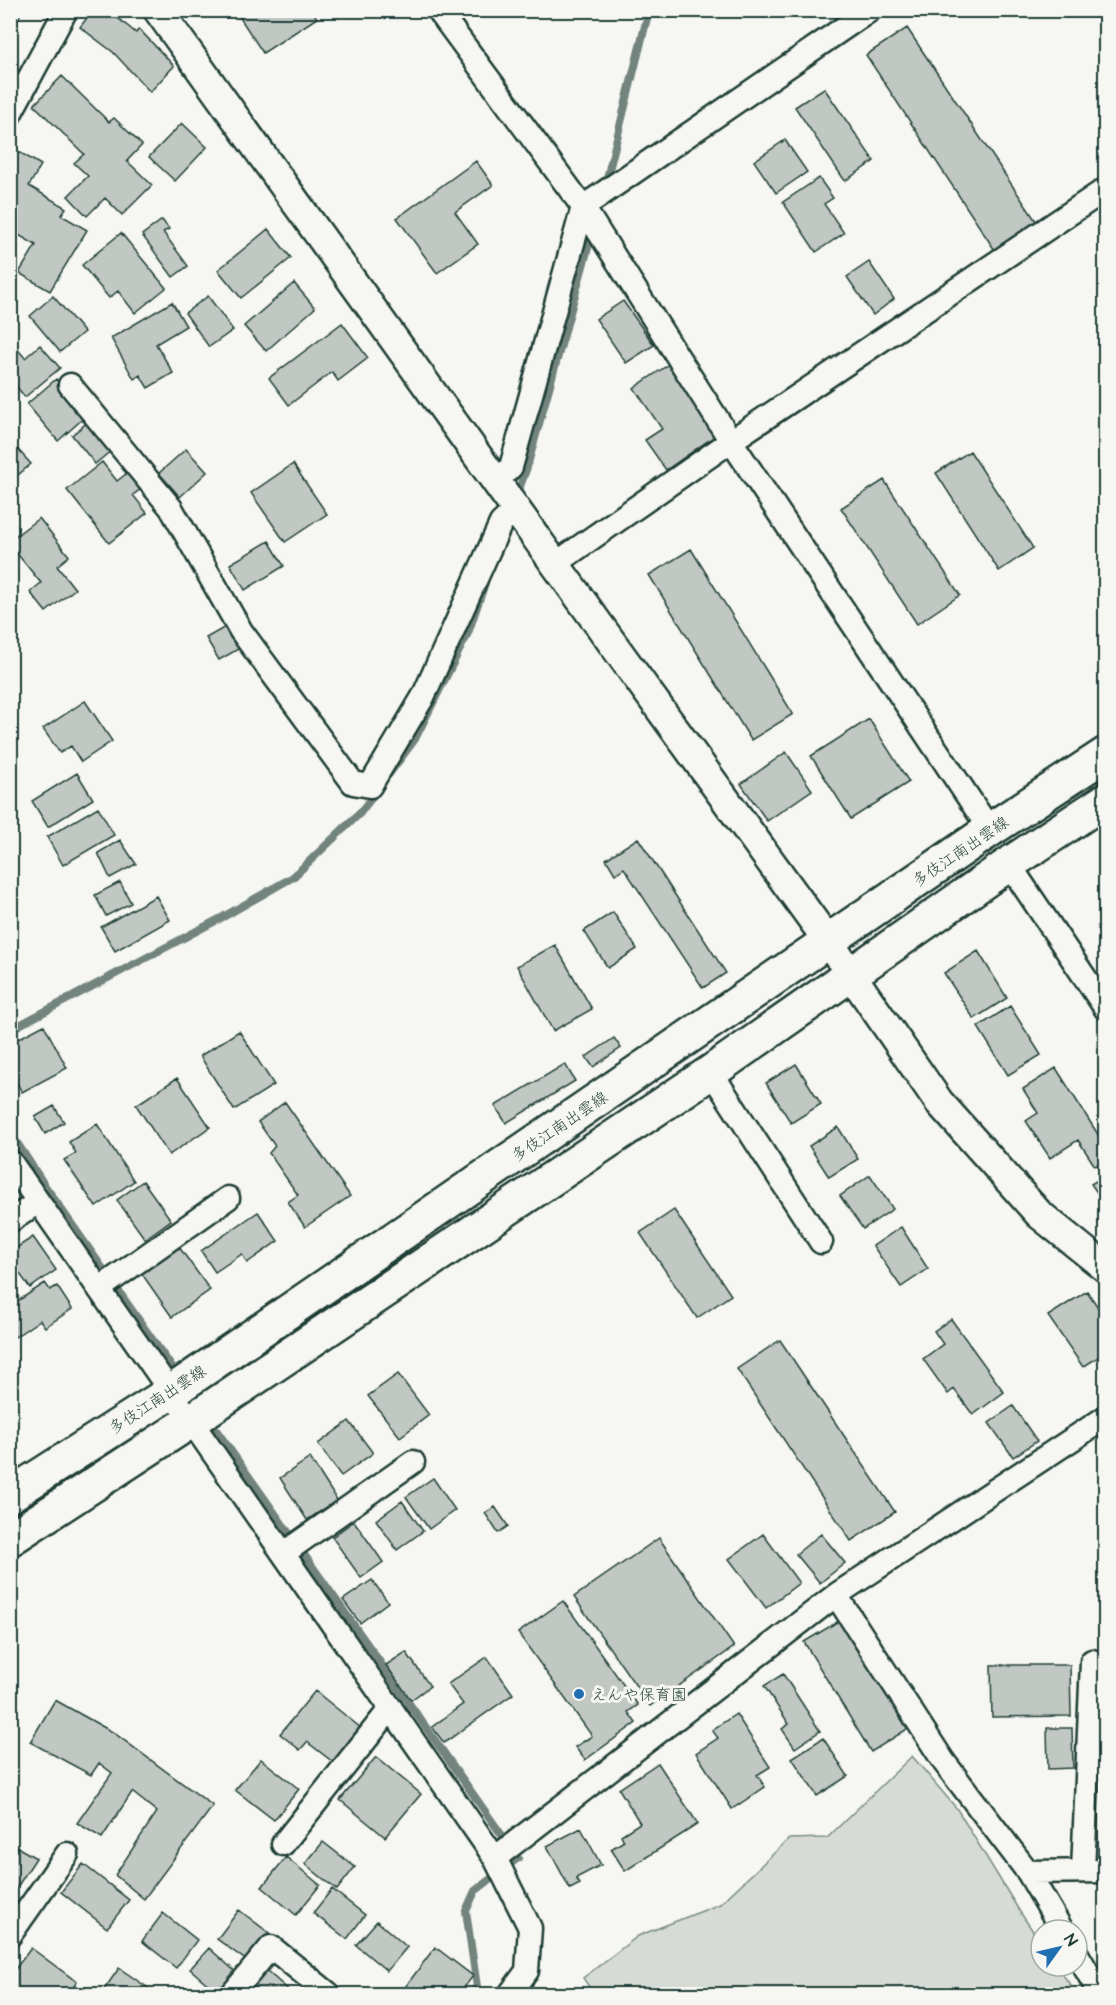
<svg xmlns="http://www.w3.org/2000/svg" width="1116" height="2005" font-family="'Architects Daughter','Klee One',sans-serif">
	<rect width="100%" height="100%" fill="#f6f6f2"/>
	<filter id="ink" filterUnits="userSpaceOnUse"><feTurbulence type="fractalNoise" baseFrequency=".0167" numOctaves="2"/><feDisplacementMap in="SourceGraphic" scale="12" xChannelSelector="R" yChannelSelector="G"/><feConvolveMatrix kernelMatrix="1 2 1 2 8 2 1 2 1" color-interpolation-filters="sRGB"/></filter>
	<g filter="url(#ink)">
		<!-- green -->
		<path fill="#d6dbd6" stroke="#7a8c85" stroke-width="1.5" d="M912 1756 957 1809 1020 1912 1041 1943V1966H1057L1071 1986 1070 1994H594L583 1978 638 1936 720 1904 789 1839 827 1838Z"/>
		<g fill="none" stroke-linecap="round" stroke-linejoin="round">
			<!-- stream -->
			<path stroke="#72847d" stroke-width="8" d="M605 186 649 10
				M516 497 527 467 593 230
				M389 774 415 739 468 633 485 583
				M10 1030 223 917 293 877 360 813 378 789
				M10 1132 43 1183 180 1379
				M207 1417 518 1858 475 1891 466 1911 477 1987 471 1994"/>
		</g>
		<!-- building -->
		<path fill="#c1c8c3" stroke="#1f3d34" stroke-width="1.5" d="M10 10 20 15 10 31Z
			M93 10H108L136 33 139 29 174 66 150 92 113 52 80 27Z
			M235 10H312L317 18 263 53Z
			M907 28 1038 224 996 252 866 55Z
			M10 46 17 50 10 61Z
			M62 76 109 122 114 118 142 145 127 161 152 185 122 215 105 198 87 216 68 196 88 176 74 163 84 154 34 105Z
			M824 88 874 161 845 181 795 107Z
			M182 123 207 147 175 181 149 157Z
			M785 140 807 172 776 193 754 161Z
			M19 152 41 165 29 186 66 208 61 215 87 230 50 291 19 273 36 245 10 230V166Z
			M476 161 493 185 455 212 478 244 437 273 397 218Z
			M819 178 833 198 824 204 844 233 816 252 783 202Z
			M162 220 169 229 163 232 188 266 173 277 142 235Z
			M268 229 291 258 241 298 218 270Z
			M121 233 166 288 135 313 118 291 109 298 82 265Z
			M869 262 894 299 873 315 847 277Z
			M294 283 315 308 266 351 244 326Z
			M53 296 84 332 60 352 30 316Z
			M208 296 233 330 209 347 185 313Z
			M623 301 654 345 626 363 596 319Z
			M172 302 186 326 156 344 173 373 148 388 140 375 134 379 111 338Z
			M342 323 368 358 338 381 332 372 289 405 269 378Z
			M40 345 60 368 25 397 10 379V351L15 346 25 358Z
			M668 365 716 435 666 470 645 440 662 429 634 388Z
			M56 379 87 415 58 441 27 404Z
			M89 421 112 450 95 464 72 435Z
			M10 441 31 464 12 480 10 479Z
			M186 449 207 472 180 497 159 473Z
			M970 451 1033 548 999 571 936 473Z
			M102 462 117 481 131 470 145 486 133 495 147 513 109 543 67 490Z
			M293 464 327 514 285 542 251 493Z
			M884 480 960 595 917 624 841 508Z
			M39 518 69 556 57 566 75 589 46 612 30 592 41 583 10 545V540Z
			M269 541 284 566 245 590 230 564Z
			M691 549 793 714 751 740 649 575Z
			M227 626 240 648 219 660 206 638Z
			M85 701 112 741 81 762 71 746 60 753 43 729Z
			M869 719 909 782 851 819 811 756Z
			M786 752 812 790 767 821 741 784Z
			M77 773 93 799 48 827 32 801Z
			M98 807 114 835 63 865 47 837Z
			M638 838 726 973 703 988 624 868 615 874 606 859Z
			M120 840 136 864 110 878 98 853Z
			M120 882 131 903 106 916 95 895Z
			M156 896 170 920 115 951 101 927Z
			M613 912 637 949 608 968 584 931Z
			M555 945 592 1009 553 1031 517 966Z
			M978 951 1007 998 974 1019 944 973Z
			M1010 1006 1041 1055 1008 1075 978 1027Z
			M44 1025 67 1068 22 1092 10 1071V1043Z
			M239 1031 274 1085 234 1110 200 1056Z
			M614 1038 621 1048 593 1067 586 1057Z
			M565 1064 575 1081 506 1123 495 1106Z
			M796 1064 821 1104 791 1123 766 1083Z
			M1056 1068 1106 1147V1160L1095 1166 1078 1140 1050 1158 1026 1121 1038 1113 1023 1089Z
			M177 1078 210 1127 169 1155 136 1105Z
			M285 1102 350 1196 305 1227 288 1202 298 1195 269 1153 275 1146 258 1122Z
			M54 1106 64 1122 45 1134 35 1117Z
			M97 1124 134 1181 96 1207 64 1160 76 1153 69 1142Z
			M838 1127 858 1159 829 1177 809 1146Z
			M870 1175 893 1209 863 1229 840 1196Z
			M1106 1175V1205L1091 1184Z
			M143 1181 171 1220 145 1239 117 1200Z
			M674 1210 731 1295 697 1318 640 1233Z
			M258 1212 278 1241 247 1263 242 1254 215 1272 201 1251Z
			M901 1227 928 1269 901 1287 873 1246Z
			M33 1237 56 1270 30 1288 10 1260V1252Z
			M179 1247 210 1290 172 1317 142 1274Z
			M45 1283 50 1290 57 1286 72 1309 45 1327 40 1320 12 1339 10 1306Z
			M1087 1291 1106 1319V1352L1083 1367 1048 1316Z
			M951 1319 1004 1392 973 1415 954 1389 948 1394 923 1359 943 1344 934 1331Z
			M780 1340 895 1512 851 1541 737 1369Z
			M398 1374 429 1415 400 1437 368 1396Z
			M1013 1406 1037 1441 1013 1457 989 1423Z
			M349 1421 373 1453 341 1476 318 1444Z
			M310 1458 337 1500 307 1520 280 1478Z
			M433 1478 455 1510 429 1529 406 1497Z
			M402 1501 423 1531 397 1550 376 1520Z
			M495 1507 508 1526 498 1533 485 1513Z
			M354 1521 383 1562 361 1578 332 1537Z
			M763 1534 799 1583 766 1608 729 1559Z
			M821 1534 845 1563 820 1583 796 1554Z
			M659 1538 734 1647 650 1706 574 1597Z
			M372 1580 388 1602 360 1623 343 1600Z
			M563 1601 638 1705 628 1712 636 1723 585 1760 575 1747 592 1736 518 1633Z
			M842 1619 909 1728 871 1752 804 1642Z
			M406 1652 430 1686 411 1700 386 1665Z
			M487 1657 513 1694 444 1743 432 1727 463 1704 448 1684Z
			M991 1665H1070L1071 1716 992 1717Z
			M783 1674 820 1731 795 1748 782 1729 789 1724 764 1686Z
			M315 1691 361 1728 333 1762 307 1742 300 1750 280 1734Z
			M55 1700 114 1733 213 1806 144 1899 115 1875 157 1812 132 1792 102 1838 77 1823 112 1773 99 1763 91 1775 30 1742Z
			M736 1714 770 1767 757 1775 765 1787 732 1809 696 1753 718 1738 712 1730Z
			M1047 1728H1072L1073 1768 1048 1769Z
			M823 1738 848 1776 817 1796 792 1758Z
			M376 1757 421 1794 385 1837 340 1800Z
			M261 1759 299 1789 274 1820 235 1790Z
			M658 1763 698 1824 625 1871 611 1849 624 1841 621 1835 640 1823 619 1789Z
			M581 1828 601 1865 576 1878 580 1884 570 1889 547 1846Z
			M323 1842 355 1867 337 1890 305 1864Z
			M10 1843 36 1858 10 1898Z
			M286 1857 320 1885 296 1915 262 1887Z
			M83 1864 129 1900 107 1928 61 1892Z
			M332 1889 365 1915 347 1939 313 1913Z
			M239 1910 269 1933 247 1961 217 1939Z
			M163 1913 197 1940 176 1968 142 1941Z
			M377 1921 407 1947 387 1971 356 1945Z
			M435 1947 473 1976 459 1994H400Z
			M31 1948 77 1982 68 1994H22L10 1986V1976Z
			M209 1948 238 1974 219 1994 190 1969Z
			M119 1968 157 1994H101Z
			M267 1971 292 1993 291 1994H247Z"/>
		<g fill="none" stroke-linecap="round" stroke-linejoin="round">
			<!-- minor casing -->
			<g stroke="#1f3d34" stroke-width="27">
				<path id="minor" d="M438 10 583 207 731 441 990 830
					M10 114 66 10
					M70 385 171 508 241 631 353 783 370 786 423 697 501 523 516 509
					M496 482 511 467 583 207 870 10
					M555 564 731 441 1106 189
					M1009 864 1106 1009
					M711 1072 821 1242
					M10 1161 495 1858 530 1928 527 1971 510 1994
					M10 1221 38 1202
					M99 1289 228 1198
					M284 1553 413 1462
					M836 1595 944 1762 1028 1872 1062 1930
					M283 1844 391 1708
					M495 1858 836 1595 1106 1417
					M1083 1871 1092 1661
					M1028 1872 1106 1871
					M10 1935 67 1854
					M1077 1954 1095 1985V1994
					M232 1994 271 1947 329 1994"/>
			</g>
			<!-- tertiary casing -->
			<g stroke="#1f3d34" stroke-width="33">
				<path id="tertiary" d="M158 10 555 564 828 941 939 1102 1039 1214 1106 1268"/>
			</g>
			<!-- secondary casing -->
			<g stroke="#1f3d34" stroke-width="38">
				<path id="secondary" d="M10 1495 171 1392 990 830 1106 754
					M10 1539 191 1421 711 1072 1009 864 1106 800"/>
			</g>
			<!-- minor -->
			<use href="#minor" stroke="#f6f6f2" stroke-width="22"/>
			<!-- tertiary -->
			<use href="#tertiary" stroke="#f6f6f2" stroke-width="28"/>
			<!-- secondary -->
			<use href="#secondary" stroke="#f6f6f2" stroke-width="33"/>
		</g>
	</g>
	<!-- markers -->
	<circle fill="#1f6fb2" stroke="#f6f6f2" stroke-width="2" cx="579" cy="1694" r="6"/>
	<g text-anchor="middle" stroke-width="6" stroke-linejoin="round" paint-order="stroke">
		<!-- street labels -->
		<g font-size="16" fill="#1f3d34" stroke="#f6f6f2">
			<text transform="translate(960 851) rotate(-34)" y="6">多伎江南出雲線</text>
			<text transform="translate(559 1126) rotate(-34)" y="6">多伎江南出雲線</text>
			<text transform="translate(157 1399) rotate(-33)" y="6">多伎江南出雲線</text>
		</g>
		<!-- poi labels -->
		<g font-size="16" fill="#1f3d34" stroke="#f6f6f2" text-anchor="start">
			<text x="591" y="1700">えんや保育園</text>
		</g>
	</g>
	<!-- margin -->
	<rect width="1116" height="2005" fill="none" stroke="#f6f6f2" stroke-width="36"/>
	<rect x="18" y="18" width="1080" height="1969" fill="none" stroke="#1f3d34" stroke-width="2" filter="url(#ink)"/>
	<!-- north arrow -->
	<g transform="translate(1059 1948) rotate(56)"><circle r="28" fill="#f6f6f2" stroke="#a0aca6" stroke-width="1.5"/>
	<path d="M0-4.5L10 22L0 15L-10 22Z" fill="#1f6fb2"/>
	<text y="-9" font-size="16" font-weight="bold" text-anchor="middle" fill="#1f3d34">N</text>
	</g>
</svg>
